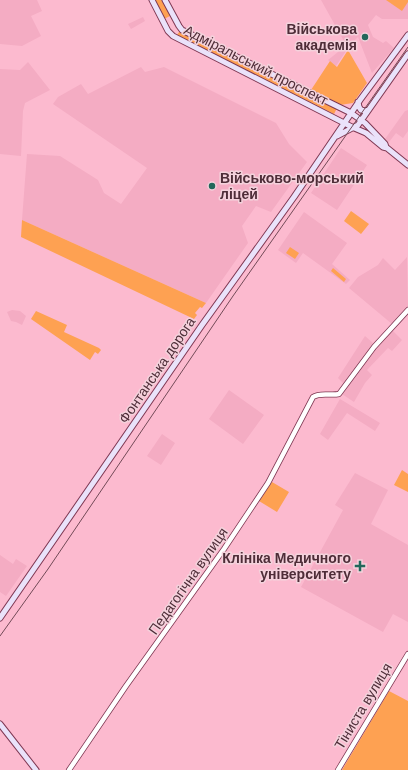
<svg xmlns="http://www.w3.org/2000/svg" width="408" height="770" font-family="Arial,sans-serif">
	<rect width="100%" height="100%" fill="#fcbacf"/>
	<!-- built -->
	<path fill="#f4acc3" d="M0 0H37L42 11 31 16 41 36 22 46 0 44Z
		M321 0H408V19H382L376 15 368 25 373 37 383 43 386 41 394 48 372 73 358 37 350 45 336 66 328 60 338 52 345 43Z
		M143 17 145 21 131 29 128 24Z
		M28 62 50 90 25 103 23 111 21 156 0 154V69L20 70Z
		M141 67 145 72 164 67 276 123 289 144 307 162 271 212 256 206 242 226 248 243 206 303 22 220 27 154 60 156 98 180 104 193 121 204 147 168 53 104 58 97 81 84 88 94Z
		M408 110V131L403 138 396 133 389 142 385 139 405 111Z
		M341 148 367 165 337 210 311 193Z
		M304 212 347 243 332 264 350 280 346 284 303 253 296 263 278 250Z
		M407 257 408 307 392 324 349 288 358 277 378 265 383 258 395 270Z
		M12 310 20 311 26 316 22 325 16 322 11 321 7 312Z
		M391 329 402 340 392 351 388 348 367 370 372 375 365 383 354 402 342 394 374 349Z
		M365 336 373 343 357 369 344 384 338 378Z
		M229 390 264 415 243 444 209 419Z
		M340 399 380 423 375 431 347 413 328 440 320 434Z
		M162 434 175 443 161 465 147 456Z
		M355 473 388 490 371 524 408 545V622L393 614 383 632 301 587 343 510 335 505Z
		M0 555 13 564 16 559 27 566 6 596 0 592Z"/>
	<!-- green -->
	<path fill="#fea152" d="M154 0H164L172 15 164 19Z
		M386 0H408V2L402 11Z
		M180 31 337 108 334 114 176 36Z
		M348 50 367 83 353 103 340 105 311 90 330 61 337 67Z
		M351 211 369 224 361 234 344 221Z
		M22 220 206 303 202 308 200 307 195 313 197 315 194 319 21 237Z
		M290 247 299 253 295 259 286 253Z
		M333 268 346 279 344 282 331 271Z
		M36 311 67 325 64 332 99 348 101 350 98 354 95 352 90 360 31 319Z
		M402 470 408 474V492L394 485Z
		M272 482 289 492 277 512 259 501Z
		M389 691 408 701V770H342Z"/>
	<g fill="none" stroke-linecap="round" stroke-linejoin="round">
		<!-- tertiary casing -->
		<g stroke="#7f3853" stroke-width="6">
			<path id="tertiary" d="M69 770 126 686 224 549 268 483 313 397C320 392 331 396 339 394L374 347 408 310
				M338 770 408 654"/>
		</g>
		<!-- secondary casing -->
		<g stroke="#7f3853" stroke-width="7">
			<path id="secondary" d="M152 0 168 31 173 36 352 127 366 133 383 147 387 148 408 165
				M165 0 179 26 182 30 351 113 365 123 385 144 386 147
				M358 102 359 107 361 110 365 111 368 110
				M337 136 358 125 408 54
				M0 618 202 325 294 197 360 100 408 35
				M0 724 36 770"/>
		</g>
		<!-- tertiary -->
		<use href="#tertiary" stroke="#fff" stroke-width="4.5"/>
		<!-- secondary -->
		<use href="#secondary" stroke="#eae2fa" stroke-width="5"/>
		<!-- tram -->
		<path stroke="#724a57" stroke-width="1" d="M0 636 48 569 233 296 408 47"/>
	</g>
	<!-- markers -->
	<g fill="#22675a" stroke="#f4d2dc" stroke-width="1.5">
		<circle cx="365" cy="37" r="4"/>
		<circle cx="212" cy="186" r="4"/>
		<path d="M358 560h4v4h4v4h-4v4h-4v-4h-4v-4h4z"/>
	</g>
	<g text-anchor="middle" stroke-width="3" stroke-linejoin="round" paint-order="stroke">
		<!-- poi labels -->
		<g font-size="14" font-weight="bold" fill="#4e2d38" stroke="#f4d2dc" text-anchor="end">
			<text x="357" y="34">Військова<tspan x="357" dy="16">академія</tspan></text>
			<text x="220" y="183" text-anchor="start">Військово-морський<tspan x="220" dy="16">ліцей</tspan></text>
			<text x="351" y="563">Клініка Медичного<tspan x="351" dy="16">університету</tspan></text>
		</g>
		<!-- street labels -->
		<g font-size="14" fill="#4e2d38" stroke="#f4d2dc">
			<text transform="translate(256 65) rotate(27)" y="5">Адміральський проспект</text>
			<text transform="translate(157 370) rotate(-56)" y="5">Фонтанська дорога</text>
			<text transform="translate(188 581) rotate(-55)" y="5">Педагогічна вулиця</text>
			<text transform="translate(363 706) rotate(-59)" y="5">Тіниста вулиця</text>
		</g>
	</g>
</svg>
